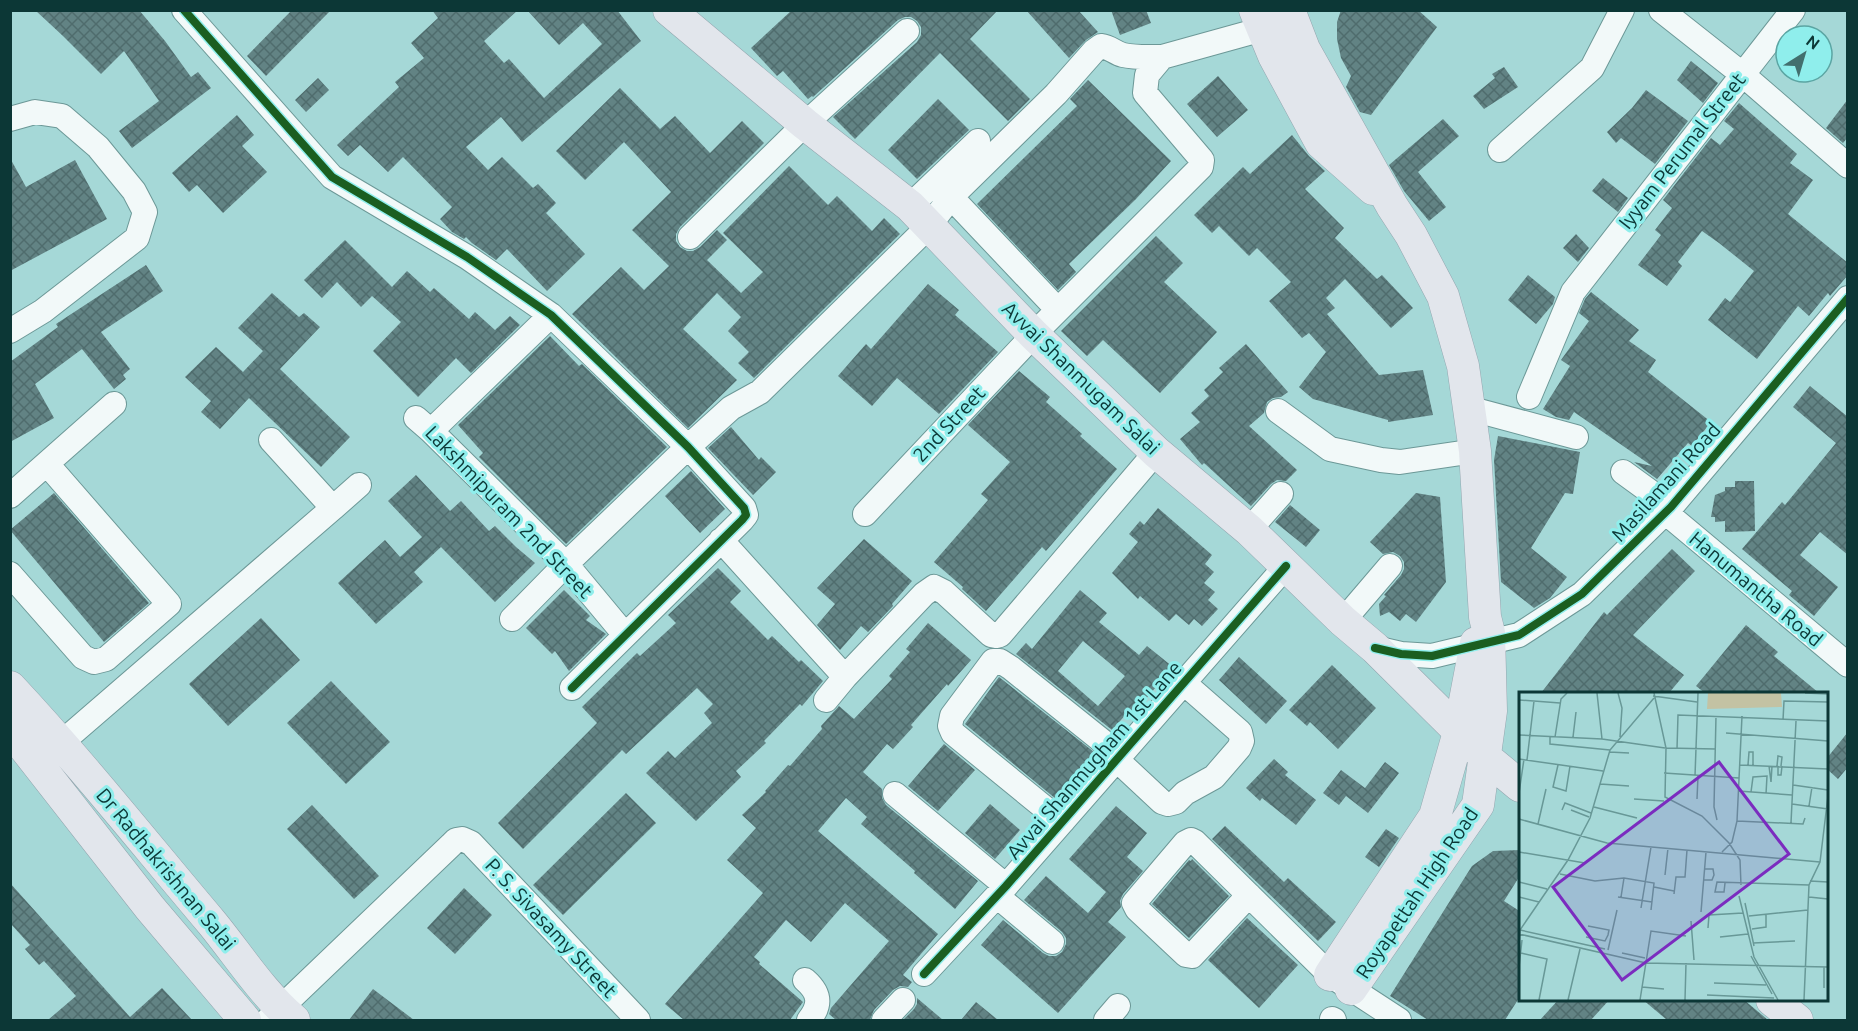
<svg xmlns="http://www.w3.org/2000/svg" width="1858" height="1031" font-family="Ubuntu,sans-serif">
	<defs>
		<pattern id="building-cross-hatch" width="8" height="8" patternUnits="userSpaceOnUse" patternTransform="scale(1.5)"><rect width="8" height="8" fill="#628384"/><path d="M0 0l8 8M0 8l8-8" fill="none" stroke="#4f6c6d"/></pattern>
	</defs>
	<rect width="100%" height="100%" fill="#a5d8d7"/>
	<!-- building -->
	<path fill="url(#building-cross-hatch)" fill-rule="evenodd" d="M35 10H139L165 41 191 77 198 72 211 88 132 148 119 131 159 101 124 51 101 74 63 36Z
		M292 10H331L266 76 247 56Z
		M432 10H518L484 41 504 63 509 59 544 98 602 44 583 23 559 45 527 10H617L641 41 522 142 501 117 466 147 488 170 502 157 533 188 538 184 556 203 546 213 585 254 547 291 507 249 496 260 472 243 466 237 464 239 452 232 440 219 452 207 403 157 388 172 360 145 348 156 337 145 399 87 395 82 424 58 411 43 438 18Z
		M792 10H998L970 39 1030 99 1008 121 940 53 855 139 833 117 917 42 921 35V27L917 21 911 17H905L898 20 813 97 812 96 808 99 783 71 777 76 751 48Z
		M1026 10H1078L1098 32 1086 40 1069 58Z
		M1111 10H1146L1151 23 1120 35Z
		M1341 10H1418L1437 27 1371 115 1360 112 1346 87 1351 76 1341 58 1337 39V22Z
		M1691 61 1718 83 1703 103 1677 80Z
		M1504 67 1518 87 1484 109 1473 96 1495 78 1492 74Z
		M1218 76 1248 110 1217 137 1187 104Z
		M318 78 329 90 306 112 295 100Z
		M1088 80 1171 161 1136 199 1069 264 1076 272 1058 290 977 204 1077 106 1070 99Z
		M620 88 660 129 675 116 710 153 742 121 764 143 680 227 676 234V241L680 247 687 251H693L700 247 717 230 727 240 707 260 741 293 763 272 723 233 789 166 828 205 837 196 872 231 884 218 900 234 754 378 738 363 749 352 728 331 741 317 717 293 683 329 737 380 688 428 572 314 621 267 644 290 669 266 632 230 671 192 624 142 585 180 556 151Z
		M1646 90 1688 121 1655 164 1621 138 1616 143 1607 132 1632 108Z
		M938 99 969 130 917 179 888 150Z
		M1848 99V137L1843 143 1826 128Z
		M1739 103 1797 154 1790 163 1813 180 1788 214 1848 263V275L1830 296 1828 293 1809 316 1798 306 1757 359 1708 320 1725 298 1730 302 1754 271 1719 243 1702 231 1678 262 1682 266 1667 286 1638 265 1661 235 1655 230 1672 208 1663 200 1711 138 1720 145 1734 129 1724 121Z
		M237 115 254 135 242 146 267 172 223 213 197 185 189 192 172 173Z
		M1443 119 1459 136 1418 172 1446 207 1429 221 1404 191 1389 165Z
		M1292 135 1309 156 1325 171 1305 189 1344 228 1335 238 1377 279 1382 275 1413 308 1391 328 1345 279 1326 298 1335 308 1327 314 1379 375 1423 370 1433 415 1388 422V420L1313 399 1299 387 1326 352 1309 333 1302 338 1269 301 1291 282 1257 248 1249 256 1219 226 1212 233 1194 215 1243 167 1250 174Z
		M10 158 26 187 75 160 107 219 10 271Z
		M1603 178 1628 198 1618 212 1592 191Z
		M1576 234 1589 248 1578 262 1563 248Z
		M1156 236 1183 263 1164 282 1217 332 1160 393 1103 340 1087 356 1061 331Z
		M345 240 392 287 407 271 430 292 434 288 469 319 475 312 495 330 510 316 520 325 471 373 456 358 418 397 373 351 401 322 372 296 361 307 337 282 322 298 304 280Z
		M146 265 163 291 101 332 130 369 123 375 126 379 114 389 82 349 35 384 54 418 10 442V362L58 327 56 324Z
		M1528 275 1555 297 1553 304 1536 324 1508 300Z
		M928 284 959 310 955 315 998 352 939 414 897 378 872 406 838 376 866 344 871 349Z
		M1591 292 1639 330 1629 341 1656 360 1648 372 1711 422 1692 446 1688 443 1657 479 1634 462 1652 466 1574 412 1569 420 1556 417 1543 409 1570 366 1561 360 1589 321 1579 313 1585 299Z
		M272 293 299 317 304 313 320 327 280 369 350 437 321 467 249 398 220 429 201 412 211 401 185 377 216 347 243 372 263 351 238 328Z
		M550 336 579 366 582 364 667 447 566 544 479 457 483 453 458 425Z
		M1246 344 1288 392 1281 397 1273 398 1267 402 1264 413 1249 426 1297 470 1286 481 1277 480 1271 484 1251 506 1204 463 1202 465 1180 439 1200 422 1191 413 1209 396 1204 390 1223 372 1219 368Z
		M1019 371 1050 397 1046 402 1082 434 1080 436 1117 469 1046 551 1042 547 986 611 962 589 963 587 934 562 988 500 981 494 1010 462 968 425Z
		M1810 386 1848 417V555L1820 532 1800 555 1838 587 1814 616 1789 595 1792 591 1742 549 1782 502 1785 505 1836 443 1793 407Z
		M731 427 759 460 761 457 776 472 753 495 708 448Z
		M1498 436 1580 452 1573 494 1565 493 1531 548 1567 577 1550 598 1534 608 1501 582 1494 460Z
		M691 471 725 509 700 533 665 496Z
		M416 475 450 511 461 501 489 531 495 526 516 547 535 563 495 602 441 547 414 572 423 582 376 624 338 583 385 540 400 557 422 537 388 501Z
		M1735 481H1754L1755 531 1725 532V521L1715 522V517H1711L1715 495 1725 491V487H1735Z
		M54 493 149 603 104 642 10 530Z
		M1416 493 1440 497 1446 582 1416 622 1406 614 1400 621 1389 612 1380 616 1379 604 1386 596 1384 595 1401 575 1404 569V562L1400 556 1393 552 1383 554 1370 542Z
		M1290 505 1320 530 1306 547 1275 522Z
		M1158 508 1212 555 1205 564 1214 572 1204 583 1215 592 1208 600 1218 609 1202 626 1194 619 1189 625 1176 614 1169 621 1140 596 1138 599 1112 573 1138 542 1129 534 1140 521 1144 525Z
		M864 539 912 581 892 604 893 606 868 632 861 626 840 650 817 625 835 604 817 588Z
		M1672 549 1695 571 1633 635 1684 675 1669 693H1541L1604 612 1607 615Z
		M718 568 741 591 730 602 768 640 772 636 799 662 801 660 823 681 802 706 800 704 764 741 766 743 736 771 741 777 696 821 646 773 668 751 675 758 712 723 704 713 713 704 697 688 626 754 622 750 523 849 498 823 597 723 582 707 637 653 640 656 676 623 668 615Z
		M564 590 590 616 586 620 606 634 569 671 555 651 552 654 526 628Z
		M1080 590 1107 613 1099 622 1139 655 1147 646 1173 667 1133 714 1129 711 1112 730 1016 654 1026 643 1032 649ZM1083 641 1125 676 1098 706 1058 671Z
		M261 618 300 660 228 726 189 684Z
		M928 623 971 660 948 686 947 684 911 725 913 727 893 749 887 744 863 772 882 789V798L886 805 978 881 955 909 914 873 915 871 861 824 867 817 846 798 818 831 938 934 903 975 912 982 908 987 900 986 893 990 874 1010 870 1020H836L829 1014 831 1008 889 941 845 903 811 942 786 920 754 957 760 962 759 964 803 1002 790 1020H684L665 1004 763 893 727 860 756 828 742 815 766 792 765 791 788 765 790 766 822 729 821 726 839 706 854 719 892 679 889 676 910 652 906 649Z
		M1746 625 1778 652 1774 656 1819 693H1705L1696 686Z
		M1239 657 1287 701 1266 724 1219 680Z
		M1332 665 1376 708 1338 749 1310 722 1307 726 1289 710Z
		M999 677 1094 752 1056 799 965 724Z
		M331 681 390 742 346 784 287 723Z
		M1848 732V767L1838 779 1827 769V758Z
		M944 744 975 770 938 811 908 786Z
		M1274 759 1288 772 1285 775 1316 800 1296 825 1262 798 1260 801 1246 788Z
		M1385 762 1399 773 1368 813 1346 796 1339 805 1323 793 1341 770 1365 788Z
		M626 793 656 823 563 915 533 885Z
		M990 804 1020 830 995 859 965 833Z
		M312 805 379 876 354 899 287 829Z
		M1116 806 1147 833 1127 857 1143 871 1123 894 1120 901 1121 907 1108 922 1126 937 1058 1013 981 945 1003 920 1043 953 1049 956H1056L1062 952 1066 944V938L1062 932 1024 900 1046 876 1088 913 1106 892 1069 859Z
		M1225 826 1284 882 1288 878 1336 922 1318 941 1212 839Z
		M1386 829 1399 838 1379 867 1365 857Z
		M1521 850V874L1504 901 1521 912V995L1505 1020H1428L1390 996 1472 866 1493 851Z
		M1192 859 1229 896 1189 938 1152 904 1189 860 1191 861Z
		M10 883 130 1017 162 988 192 1020H48L76 996 44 961 39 965 25 949 30 945 10 923Z
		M464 888 492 915 455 954 427 928Z
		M1247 918 1298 965 1259 1008 1208 960Z
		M373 989 414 1020H349Z
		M917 998 943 1020H903L914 1009 917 1004Z
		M1559 999H1610L1591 1020H1540Z
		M1642 999H1743L1768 1020H1667Z
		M976 1002 998 1020H961Z"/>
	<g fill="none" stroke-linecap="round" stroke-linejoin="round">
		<!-- minor casing -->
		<g stroke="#6c9897" stroke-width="26">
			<path id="minor" d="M184 10 332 177 467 257 551 315 688 447 744 508 746 515 742 520 572 688
				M1661 10 1742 74 1848 166
				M10 119 35 112 62 116 98 147 134 191 145 212 137 238 43 311 10 331
				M1500 150 1592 68 1622 10
				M910 206 978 141
				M690 237 805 124 907 31
				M1058 310 951 197 1056 94 1094 51 1101 46C1110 47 1115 53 1123 55 1136 58 1149 57 1162 57
				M1529 397 1573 292 1793 10
				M1468 408 1576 437
				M1278 411 1330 449 1381 460 1400 462 1475 451
				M416 418 431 431 566 564 625 635
				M431 431 551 315
				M271 440 333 508 359 485
				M1623 472 1671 507
				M10 496 114 404
				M1665 512 1848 665
				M865 514 1044 324 1201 167 1202 160 1145 93 1147 75 1162 57 1263 29
				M1249 530 1281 494
				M721 540 845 677
				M10 574 83 657 94 662 106 659 169 604 47 464
				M512 619 566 564 688 447 731 408 760 392 929 226 951 197
				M1343 621 1390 566
				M1375 648 1401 654 1432 656 1519 635 1582 594 1671 507 1848 298
				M826 700 845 677 924 594 934 587 944 592 991 635 996 636 1000 635 1156 452
				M61 743 333 508
				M1117 760 1162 802 1168 804 1176 802 1185 793 1214 777 1239 748 1242 741 1240 732 1184 683
				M895 794 1006 886
				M1063 821 1051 813 953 733 950 726 952 716 993 661H1000L1011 668 1121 756
				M1249 895 1192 956 1186 955 1137 909 1134 903 1185 843 1191 840 1195 842 1330 975 1399 1020
				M997 896 1052 942
				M924 974 1006 886 1286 566
				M805 980C820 993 821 1005 809 1020
				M1332 1019 1334 1020
				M268 1020 451 845 456 840 462 839 471 843 638 1020
				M884 1020 903 1000
				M1106 1020 1118 1006"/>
		</g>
		<!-- major casing -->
		<g stroke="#93a6af" stroke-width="33">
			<path id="major" d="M669 10 805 124 910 206 1034 335 1156 452 1249 530 1343 621 1375 648 1485 757 1520 786
				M1255 10 1274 56 1321 143 1373 189
				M1289 10 1304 49 1392 206 1411 235 1443 296 1463 366 1475 451 1485 617 1489 633 1491 711 1478 805 1351 989
				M10 687C81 763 145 844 212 923 239 956 262 993 294 1020
				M10 729 150 908 245 1020
				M1330 975 1435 816 1459 732 1476 643
				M1772 1000 1797 1020"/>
		</g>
		<!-- minor -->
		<use href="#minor" stroke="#f2f9f9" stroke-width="24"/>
		<!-- major -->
		<use href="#major" stroke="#e2e6ec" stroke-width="32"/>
		<!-- cycleway casing -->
		<g stroke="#8feeec" stroke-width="11">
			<path id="cycleway" d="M184 10 332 177 467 257 551 315 688 447 744 508 746 515 742 520 572 688
				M1375 648 1401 654 1432 656 1519 635 1582 594 1671 507 1848 298
				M924 974 1006 886 1286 566"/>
		</g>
		<!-- cycleway -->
		<use href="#cycleway" stroke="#1b5e20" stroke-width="8"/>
	</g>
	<g text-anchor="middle" stroke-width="6" stroke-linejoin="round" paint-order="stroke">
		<!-- street labels -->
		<g font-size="20" fill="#0c3736" stroke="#8feeec">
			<text transform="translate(1682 151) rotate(-52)" y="7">Iyyam Perumal Street</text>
			<text transform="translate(1081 378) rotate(44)" y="7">Avvai Shanmugam Salai</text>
			<text transform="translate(949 424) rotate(-47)" y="7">2nd Street</text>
			<text transform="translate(1666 482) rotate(-48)" y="7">Masilamani Road</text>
			<text transform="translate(509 512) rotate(46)" y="7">Lakshmipuram 2nd Street</text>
			<text transform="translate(1756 589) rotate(40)" y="7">Hanumantha Road</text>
			<text transform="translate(1094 760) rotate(-49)" y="7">Avvai Shanmugham 1st Lane</text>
			<text transform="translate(166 869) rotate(50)" y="7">Dr Radhakrishnan Salai</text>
			<text transform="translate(1417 893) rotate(-56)" y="7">Royapettah High Road</text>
			<text transform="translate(551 928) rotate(47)" y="7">P. S. Sivasamy Street</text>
		</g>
	</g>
	<!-- overview -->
	<g transform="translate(1519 692)">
		<rect width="309" height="309" fill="#a5d8d7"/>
		<path d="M189 1H262L263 15 188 17Z" fill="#c3c2a3"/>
		<path fill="none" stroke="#689897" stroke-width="1.5" d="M78 1 83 47M99 1 103 16 101 45M135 1 147 56 146 105 183 124 210 151 221 168 222 193M286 1 309 2M134 4 178 10M0 8 41 11M197 24 195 115 198 128M264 28 265 9 309 10M207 41 309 49M0 43 83 47 146 56M31 45V52L91 58M36 45 42 7 48 1M54 45 57 20M147 56 197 57M158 57 159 23 309 29M90 60 110 61M0 67 84 79M8 68 15 9M39 73 34 95 47 99 51 74M221 73 309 77M229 73 230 60H234V74M250 74 252 90 253 74M258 74 259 64 263 65 262 74M259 74V83H262L263 74M145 81 220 86M176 84 179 1M81 92 110 94M274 93 309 98M219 99 273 103M232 100 234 85 248 84 247 102M0 101 5 67M115 107 145 109M178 107 179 84M273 112 309 117M290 114 293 95M75 115 118 126M43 118 46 111 72 121M52 118 70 125M0 127 88 151 301 170M218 129 284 132 286 126M272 131 277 29M19 132 27 97M0 160 66 171M203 160 213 150 218 129 223 24M41 182 76 189 105 186 135 191 132 218M146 183 149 156M185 188H193L195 183 194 177H186M291 189 309 190M0 190 28 197M206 191 205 200H196L198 190 290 193M135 195 155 199M155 202 157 185H166L168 158M220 204 235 265 259 308M0 205 20 210M99 205 133 210M102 205 105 186M290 205 309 207M226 211 235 254M122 216 132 155M182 220 187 160M230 224 289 218M172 229 175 268M189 236 190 223 224 221M233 237 247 235V223M1 238 86 257M0 242 127 271 309 275M67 245 86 249 89 243 90 238 69 234M201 245 229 242M234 251 276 249M0 252 1 238 49 168 71 126 91 58 135 6M89 258 98 218M2 261 28 267 20 308M103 261 126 266M232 264 253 302M0 275 3 248M305 275V296M195 291 247 293M123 295 145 297M188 303 255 306M49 308 61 257M121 308 132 239 167 244M166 308 167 271M285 308 290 193 301 170 309 104"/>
		<path fill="#7b2cbf" fill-opacity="0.15" stroke="#7b2cbf" stroke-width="3" d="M200 70 270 162 103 288 34 195Z"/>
		<rect width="309" height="309" fill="none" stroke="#0c3736" stroke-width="3"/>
	</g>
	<!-- border -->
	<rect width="1858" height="1031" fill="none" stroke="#0c3736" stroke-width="24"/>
	<!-- north arrow -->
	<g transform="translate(1804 54) rotate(37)"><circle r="28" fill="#8feeec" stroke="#5ba5a3" stroke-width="1.5"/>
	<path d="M0-4.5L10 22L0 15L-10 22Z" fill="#426f6e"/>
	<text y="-9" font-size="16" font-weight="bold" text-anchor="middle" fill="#0c3736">N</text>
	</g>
</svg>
